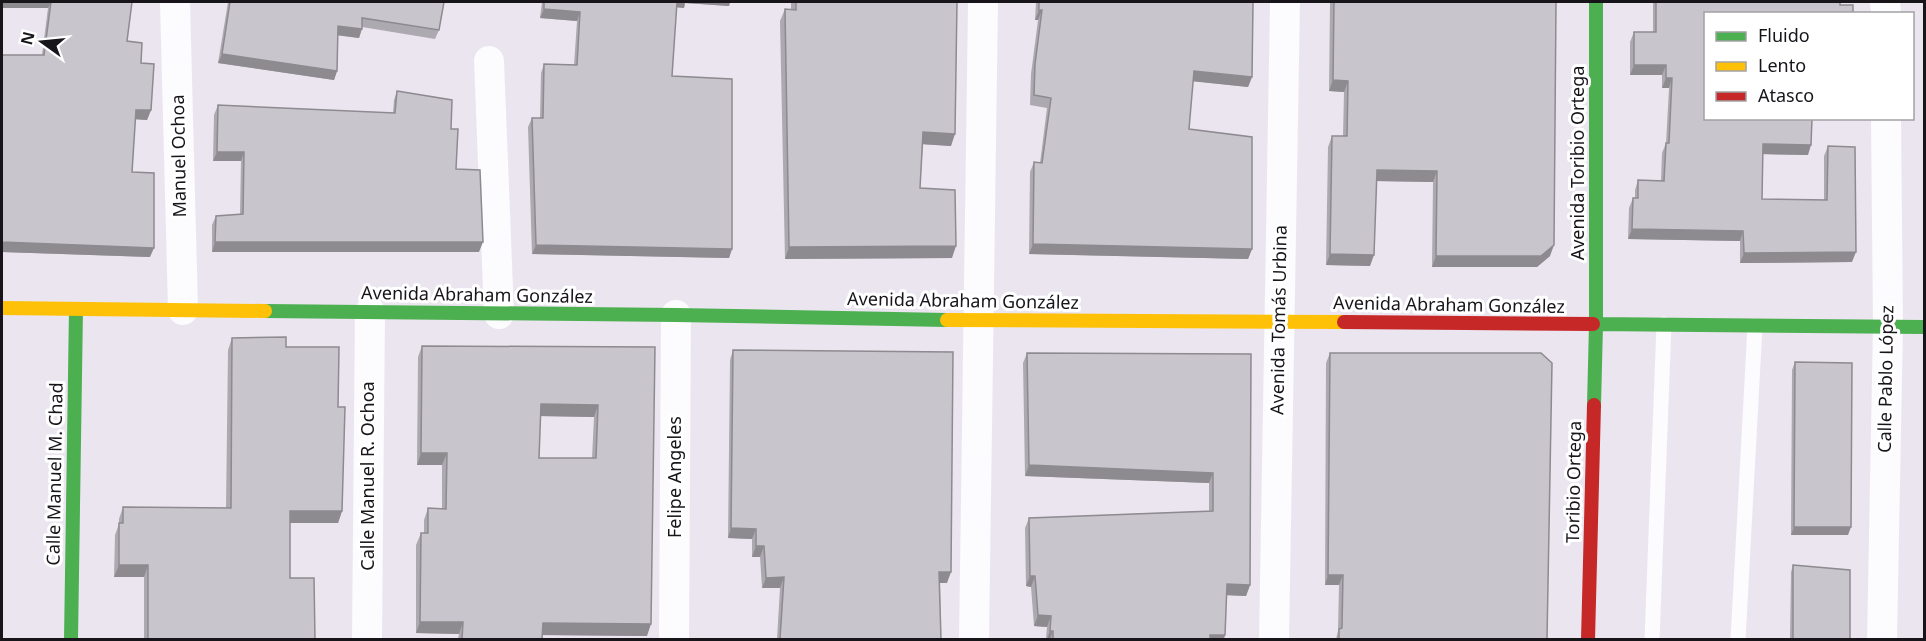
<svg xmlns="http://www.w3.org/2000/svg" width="1926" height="641" font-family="'Noto Sans',sans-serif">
	<rect width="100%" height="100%" fill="#ebe5f0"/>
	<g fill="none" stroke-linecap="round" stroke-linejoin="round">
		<!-- lane -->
		<path stroke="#fcfbfd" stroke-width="15" d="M1652 640 1664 324
			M1738 640 1755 326"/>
		<!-- street -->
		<path stroke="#fcfbfd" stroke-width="30" d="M175 2 183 310
			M1885 2 1886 14
			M489 61 499 314
			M367 640 370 312
			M674 640 676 315
			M974 640 983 2
			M1274 640 1285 2
			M1882 640 1888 326 1886 118"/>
		<!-- fast -->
		<path stroke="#4caf50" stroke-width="14" d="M265 311 676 315 947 320
			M1593 324 1924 327
			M1594 405 1596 325V2
			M71 640 76 309"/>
		<!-- slow -->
		<path stroke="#ffc107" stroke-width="14" d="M2 308 265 311
			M947 320 1344 322"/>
		<!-- jam -->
		<path stroke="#c62828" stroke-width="14" d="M1344 322 1593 324
			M1588 640 1594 405"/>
	</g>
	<!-- wall -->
	<path fill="#ada9b0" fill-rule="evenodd" d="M2 2H132L127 41 141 63 151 110 147 120 135 119 132 172 150 257 2 252V55H42L48 8H2Z
		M228 2H444L439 30 435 39 362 27 359 38 338 35 337 71 334 80 218 63Z
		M542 2H730L729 6 685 3 684 8 676 7 672 76 732 249 729 258 532 254 528 127 532 118H540L541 73 544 64 574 65 577 21 540 18Z
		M791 2H957L951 146 923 144 920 188 952 258 785 259 780 21 785 9 791 10Z
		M1036 2H1253L1252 77 1248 87 1193 81 1189 129 1252 249 1248 259 1029 254 1030 172 1034 162 1040 163 1047 108 1030 105 1031 74 1038 20H1035Z
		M1330 2H1556L1550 256 1537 267H1432L1433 182 1377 181 1370 266 1326 265 1328 147 1332 136H1343L1344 92 1329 91Z
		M1653 2H1840L1706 14 1808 155 1763 154 1762 199 1824 200V156L1828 146 1852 262 1740 263V241L1628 239 1629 208 1633 198H1635V190L1638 180 1661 181 1662 153 1666 143 1669 88H1662V75H1630V42L1634 32H1653Z
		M397 91 451 129 456 169 479 252H212V225L216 216 240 214 241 161H213L214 115 218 105 393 113 394 100Z
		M232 338 286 347 338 407 342 511 338 523H290V578L315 639H144V577H114L115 535 119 524V519L123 507 226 508 228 350Z
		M422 346 655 347 647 636 542 635V639H458L459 634 416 633V545L421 533H424V520L428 508 442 509V465H417L418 357ZM540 416 594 417 592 458H539Z
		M733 350 947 583H940L941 639H777L780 588H762L760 557H752V539L728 538 730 360Z
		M1027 353 1251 354 1250 585 1246 596 1226 595 1224 639H1046L1047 627 1034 626 1031 587 1026 586 1025 528 1029 518 1209 511V483L1025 476 1023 363Z
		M1330 353 1547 639H1336L1338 631 1339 585H1325L1326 363Z
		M1795 362 1848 535H1791L1792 370Z
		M1793 565 1850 639H1790L1791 572Z"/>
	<!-- shaded-wall -->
	<path fill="#8d8a90" d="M2 2H51L48 8H2Z
		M675 2H730L729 6 685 3 684 8 674 7Z
		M544 9 580 12 577 21 540 18Z
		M1039 10H1042L1038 20H1035Z
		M338 26 362 29 359 38 335 35Z
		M222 54 337 71 334 80 218 63Z
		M1634 65H1666L1662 75H1630Z
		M1194 71 1252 77 1248 87 1190 81Z
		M1666 78H1672L1669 88H1662Z
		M1333 80 1348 81 1344 92 1329 91Z
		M136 110H151L147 120 132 119Z
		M923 132 955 134 951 146 919 144Z
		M1763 144 1811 145 1808 155 1759 154Z
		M217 152H244L241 161H213Z
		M1377 170 1437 171 1433 182 1373 181Z
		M1632 229 1743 231 1740 241 1628 239Z
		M2 242 154 248 150 257 2 252Z
		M215 242H483L479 252H212Z
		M1033 244 1252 249 1248 259 1029 254Z
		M536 245 732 249 729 258 532 254Z
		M1554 245 1550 256 1537 267H1432L1436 256Z
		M956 246 952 258 785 259 789 247Z
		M1856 252 1852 262 1740 263 1744 253Z
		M1330 254 1374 255 1370 266 1326 265Z
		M541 404 598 405 594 417 537 416Z
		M421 453H447L442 465H417Z
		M1029 465 1213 473 1209 483 1025 476Z
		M290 511H342L338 523H286Z
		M1794 527H1851L1848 535H1791Z
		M731 528 756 529 752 539 728 538Z
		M756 546H764L760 557H752Z
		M119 565H148L144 577H114Z
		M939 572H951L947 583H936Z
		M1328 575H1343L1339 585H1325Z
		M1030 576H1035L1031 587 1026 586Z
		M784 577 780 588H762L766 578Z
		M1227 584 1250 585 1246 596 1223 595Z
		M1038 615 1051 616 1047 627 1034 626Z
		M420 622H463L459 634 416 633Z
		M543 623 651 624 647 636 538 635Z
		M1050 631H1053L1050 639H1047Z
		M1210 635H1225L1224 639H1208Z"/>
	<!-- building -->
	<path fill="#c9c5cd" stroke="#8d8a90" stroke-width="1.5" fill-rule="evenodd" d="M51 2H132L127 41 142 43 141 63 154 64 151 110H136L132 172 154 173V248L2 242V55H44Z
		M230 2H444L439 30 362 18V29L338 26 337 71 222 54Z
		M544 2H677L672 76 732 79V249L536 245 532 118H543L544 64 577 65 580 12 544 9Z
		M796 2H957L955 134 923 132 920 188 955 190 956 246 789 247 785 9 796 10Z
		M1039 2H1253L1252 77 1194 71 1189 129 1252 137V249L1033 244 1034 162 1042 163 1051 98 1034 95 1035 64 1042 10H1039Z
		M1334 2H1556L1554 245 1541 256H1436L1437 171 1377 170 1374 255 1330 254 1332 136H1347L1348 81 1333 80Z
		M1656 2H1840V5H1853V14H1706V118H1812L1811 145 1763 144 1762 199 1827 200 1828 146 1855 147 1856 252 1744 253 1743 231 1632 229 1633 198H1638V180L1664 181 1666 143H1669L1672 78H1666V65H1634V32H1656Z
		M397 91 452 100 451 129H458L456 169 480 170 483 242H215L216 216 243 214 244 152H217L218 105 395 113Z
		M286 337V347H339L338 407H345L342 511H290V578H314L315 639H148V565H119V523H123V507L231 508 232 338Z
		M422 346 655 347 651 624 543 623 542 639H462L463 622H420L421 533H428V508L446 509 447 453H421ZM541 404 598 405 596 458H539Z
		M733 350 953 352 951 572H939L941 639H780L784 577 766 578 764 546H756V529L731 528Z
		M1027 353 1251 354 1250 585 1227 584 1225 635H1210V639H1053V631H1050L1051 616 1038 615 1035 576H1030L1029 518 1213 511V473L1029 465Z
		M1330 353H1541L1552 363 1547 639H1339V629L1342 628 1343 575H1328Z
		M1795 362 1852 363 1851 527H1794Z
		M1793 565 1850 570V639H1793Z"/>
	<g text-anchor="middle" stroke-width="6" stroke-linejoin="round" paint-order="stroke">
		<!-- street labels -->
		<g font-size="18" fill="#17141a" stroke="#fff">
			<text transform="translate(179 156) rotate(-91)" y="6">Manuel Ochoa</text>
			<text transform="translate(1578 163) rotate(-90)" y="6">Avenida Toribio Ortega</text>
			<text transform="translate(477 295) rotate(1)" y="6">Avenida Abraham González</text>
			<text transform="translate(963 301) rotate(1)" y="6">Avenida Abraham González</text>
			<text transform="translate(1449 305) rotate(1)" y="6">Avenida Abraham González</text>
			<text transform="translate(1279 320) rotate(-89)" y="6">Avenida Tomás Urbina</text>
			<text transform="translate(1886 379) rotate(-89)" y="6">Calle Pablo López</text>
			<text transform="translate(55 474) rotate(-89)" y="6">Calle Manuel M. Chad</text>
			<text transform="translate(368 476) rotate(-90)" y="6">Calle Manuel R. Ochoa</text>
			<text transform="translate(675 477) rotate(-90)" y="6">Felipe Angeles</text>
			<text transform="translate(1574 482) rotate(-89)" y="6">Toribio Ortega</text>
		</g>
	</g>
	<!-- border -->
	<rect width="1926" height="641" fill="none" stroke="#17141a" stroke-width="6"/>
	<!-- legend -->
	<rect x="1704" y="12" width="210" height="108" fill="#ffffff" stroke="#a2a1a3" stroke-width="1.5"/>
	<rect x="1716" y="32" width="30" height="9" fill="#4caf50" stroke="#a2a1a3" stroke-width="1.5"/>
	<text x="1758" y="42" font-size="18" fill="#17141a">Fluido</text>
	<rect x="1716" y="62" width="30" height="9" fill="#ffc107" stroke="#a2a1a3" stroke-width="1.5"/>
	<text x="1758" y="72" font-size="18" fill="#17141a">Lento</text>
	<rect x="1716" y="92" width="30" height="9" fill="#c62828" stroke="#a2a1a3" stroke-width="1.5"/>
	<text x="1758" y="102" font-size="18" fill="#17141a">Atasco</text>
	<!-- north arrow -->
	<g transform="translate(42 42) rotate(285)" stroke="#ffffff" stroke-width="4.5" paint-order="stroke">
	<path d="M0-4.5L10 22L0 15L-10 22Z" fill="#17141a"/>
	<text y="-9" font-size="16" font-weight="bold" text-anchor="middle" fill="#17141a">N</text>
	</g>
</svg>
